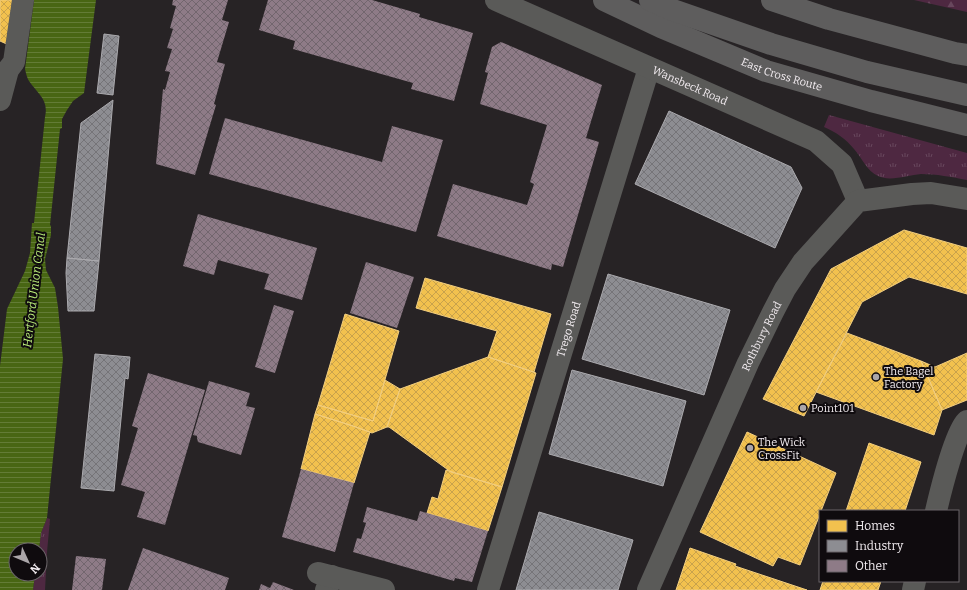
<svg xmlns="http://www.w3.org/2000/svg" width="967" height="590" font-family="Bitter,serif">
	<defs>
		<pattern id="grass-tufts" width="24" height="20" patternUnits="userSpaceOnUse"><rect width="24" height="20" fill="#4e2841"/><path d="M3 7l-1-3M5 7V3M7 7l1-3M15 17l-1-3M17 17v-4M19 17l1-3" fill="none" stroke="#68475d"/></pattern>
		<pattern id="forest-firs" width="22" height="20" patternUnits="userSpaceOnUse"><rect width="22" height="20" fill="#4e2841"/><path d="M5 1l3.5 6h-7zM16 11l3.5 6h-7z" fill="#68475d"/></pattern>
		<pattern id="water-rules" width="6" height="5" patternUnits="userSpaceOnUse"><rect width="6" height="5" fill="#486613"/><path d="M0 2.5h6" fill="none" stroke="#637c36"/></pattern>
		<pattern id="homes-cross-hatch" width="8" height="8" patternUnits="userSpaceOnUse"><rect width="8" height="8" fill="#f2c14e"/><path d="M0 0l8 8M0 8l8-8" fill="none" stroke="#c8a24c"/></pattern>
		<pattern id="industry-cross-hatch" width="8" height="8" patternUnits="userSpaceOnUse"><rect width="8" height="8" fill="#8d8d92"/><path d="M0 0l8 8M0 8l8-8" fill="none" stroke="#757478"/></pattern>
		<pattern id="building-cross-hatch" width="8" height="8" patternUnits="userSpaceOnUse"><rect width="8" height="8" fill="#8e7b87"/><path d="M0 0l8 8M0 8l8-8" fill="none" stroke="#72666e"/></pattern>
	</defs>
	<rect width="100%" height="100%" fill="#272325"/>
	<!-- grass -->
	<path fill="url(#grass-tufts)" d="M829 115 967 153V180C952 177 936 174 921 174 908 175 890 182 878 176 867 171 862 158 854 149 846 139 836 132 824 127Z
		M47 518 50 519 47 552 45 590H33L35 574H40V550H39L41 533Z"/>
	<!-- forest -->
	<path fill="url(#forest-firs)" d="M914 0H967V12Z"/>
	<!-- water -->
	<path fill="url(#water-rules)" d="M34 0H96L84 93 73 101 67 110 62 119V128L60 129 50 225 51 226V235L45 259 46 270 55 288 58 307 63 359 47 518 41 533 39 550H16V574H35L33 590H0V366L7 309 25 271 30 253 32 223H34L45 117C49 100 38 94 29 81 27 78 26 73 25 69Z"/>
	<!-- homes -->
	<path fill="url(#homes-cross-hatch)" stroke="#f2ce7f" d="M0 0H16L11 46 0 41Z
		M904 230 967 248V294L909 277 862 302 804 416 763 399 831 269Z
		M425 278 551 314 534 372 488 357 497 331 416 308Z
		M345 314 399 331 373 421 318 405Z
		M847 333 921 361 942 410 934 435 816 392Z
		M967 353V400L942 410 921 361 935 367Z
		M488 357 536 373 502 487 451 472 389 427H387L400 389Z
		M385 380 400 389 387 427 372 433 353 426 315 414 318 405 373 421Z
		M315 414 353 426 370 432 354 483 301 469Z
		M747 432 836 473 821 511H820V514L800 565 778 557 773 566 700 532Z
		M869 443 921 462 905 511H846Z
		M446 470 502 487 488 531 427 513 432 497 438 499Z
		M690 548 736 564 735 566 807 590H676Z
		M823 581H881L878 590H820Z"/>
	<!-- industry -->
	<path fill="url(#industry-cross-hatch)" stroke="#abaaae" d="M104 34 119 36 113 95 97 93Z
		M113 100 99 261 67 258 81 123Z
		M669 111 791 167 802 188 775 248 635 184Z
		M67 258 99 261 94 311H68L66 273Z
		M608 274 730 310 704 395 582 359Z
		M95 354 130 357 128 379 125 378 114 491 81 488Z
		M572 370 686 401 663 486 549 454Z
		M539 512 633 540 618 590H516Z"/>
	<!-- building -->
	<path fill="url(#building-cross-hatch)" d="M173 0H228L222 20 229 22 217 62 225 64 214 104 216 105 195 175 156 164 163 89 165 90 170 72 165 71 172 49 167 48 173 29 170 28 176 6 172 5Z
		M268 0H372L420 14 419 17 473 33 454 101 411 89 413 83 293 49 295 41 259 30Z
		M501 42 602 85 586 138 599 142 563 267 552 264 551 270 437 236 453 184 527 205 534 184 530 182 547 125 480 104 488 73 485 72 492 47Z
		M225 118 382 162 392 126 443 140 416 232 209 174Z
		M198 214 317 248 302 300 264 289 269 274 218 260 214 275 183 266Z
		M366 262 414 277 397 328 350 313Z
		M274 305 294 311 275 373 255 367Z
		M148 373 205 390 165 525 137 517 145 492 121 485 138 428 132 426Z
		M209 381 250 393 246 406 255 408 241 455 198 442 197 438V436L193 435Z
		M301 469 354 483 335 552 282 537Z
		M367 507 417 521 420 511 488 531 472 582 455 578 454 581 353 552 357 538 361 539 366 523 363 522Z
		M143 548 229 578 225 590H128Z
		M76 556 106 559 102 590H72Z
		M273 582 294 590H259L261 584 270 588Z"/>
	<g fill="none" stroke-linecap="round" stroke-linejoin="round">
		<!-- pedestrian -->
		<path stroke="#5a5a58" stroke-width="22" d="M0 100 8 70 14 62 23 0
			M326 590 332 576"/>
		<!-- minor -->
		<g stroke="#5a5a58" stroke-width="22">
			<path d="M936 511C940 494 956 429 967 421"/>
			<path d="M318 573 384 590"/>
			<path id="s1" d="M488 590 649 68"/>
			<path d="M913 590 915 581"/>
		</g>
		<!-- tertiary -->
		<g stroke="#5a5a58" stroke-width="22">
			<path id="s2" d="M496 0 816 141 842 164 858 201"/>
			<path id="s3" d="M648 590 748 363 773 312 785 289 803 262 858 201 912 194 931 193 967 199"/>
		</g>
		<!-- trunk -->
		<g stroke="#5e5d5d" stroke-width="22">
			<path id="s4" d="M604 0 661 27 766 71 871 101 967 125"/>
			<path d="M650 0 670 9 771 44 867 72 967 95"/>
			<path d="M772 0 829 19 955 53 967 55"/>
		</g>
	</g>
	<!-- markers -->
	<g fill="#aba6a9" stroke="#0f0b0e" stroke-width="1.5">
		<circle cx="876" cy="377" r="4"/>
		<circle cx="803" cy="408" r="4"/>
		<circle cx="750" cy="448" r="4"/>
	</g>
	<g text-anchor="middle" stroke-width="4" stroke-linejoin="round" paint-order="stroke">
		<!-- street labels -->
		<g font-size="11" fill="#f2ecf0" stroke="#0f0b0e">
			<text dy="4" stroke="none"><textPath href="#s4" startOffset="193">East Cross Route</textPath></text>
			<text dy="4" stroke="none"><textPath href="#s2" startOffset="212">Wansbeck Road</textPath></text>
			<text dy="4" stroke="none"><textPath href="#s1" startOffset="273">Trego Road</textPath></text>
			<text dy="4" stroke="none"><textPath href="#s3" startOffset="278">Rothbury Road</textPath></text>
		</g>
		<!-- poi labels -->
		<g font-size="11" fill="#f2ecf0" stroke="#0f0b0e" text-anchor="start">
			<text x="884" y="375">The Bagel<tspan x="884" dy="13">Factory</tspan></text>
			<text x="811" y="412">Point101</text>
			<text x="758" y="446">The Wick<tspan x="758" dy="13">CrossFit</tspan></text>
		</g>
		<!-- water labels -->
		<g font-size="12" font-style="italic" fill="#b8ea79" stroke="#0f0b0e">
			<text transform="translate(34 290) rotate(-83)" y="4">Hertford Union Canal</text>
		</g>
	</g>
	<!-- legend -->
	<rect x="819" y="510" width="140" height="72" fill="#0f0b0e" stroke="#6a6568"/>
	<rect x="827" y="520" width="20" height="12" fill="#f2c14e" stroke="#6a6568"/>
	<text x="855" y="530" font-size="12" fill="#f2ecf0">Homes</text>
	<rect x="827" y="540" width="20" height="12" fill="#8d8d92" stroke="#6a6568"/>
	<text x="855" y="550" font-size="12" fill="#f2ecf0">Industry</text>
	<rect x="827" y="560" width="20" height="12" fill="#8e7b87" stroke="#6a6568"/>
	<text x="855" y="570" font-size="12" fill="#f2ecf0">Other</text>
	<!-- north arrow -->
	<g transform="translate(28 562) rotate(134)"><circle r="19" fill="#0f0b0e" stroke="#6a6568"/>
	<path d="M0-3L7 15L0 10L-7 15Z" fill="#aba6a9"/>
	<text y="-6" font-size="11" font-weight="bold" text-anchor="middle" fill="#f2ecf0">N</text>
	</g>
</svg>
